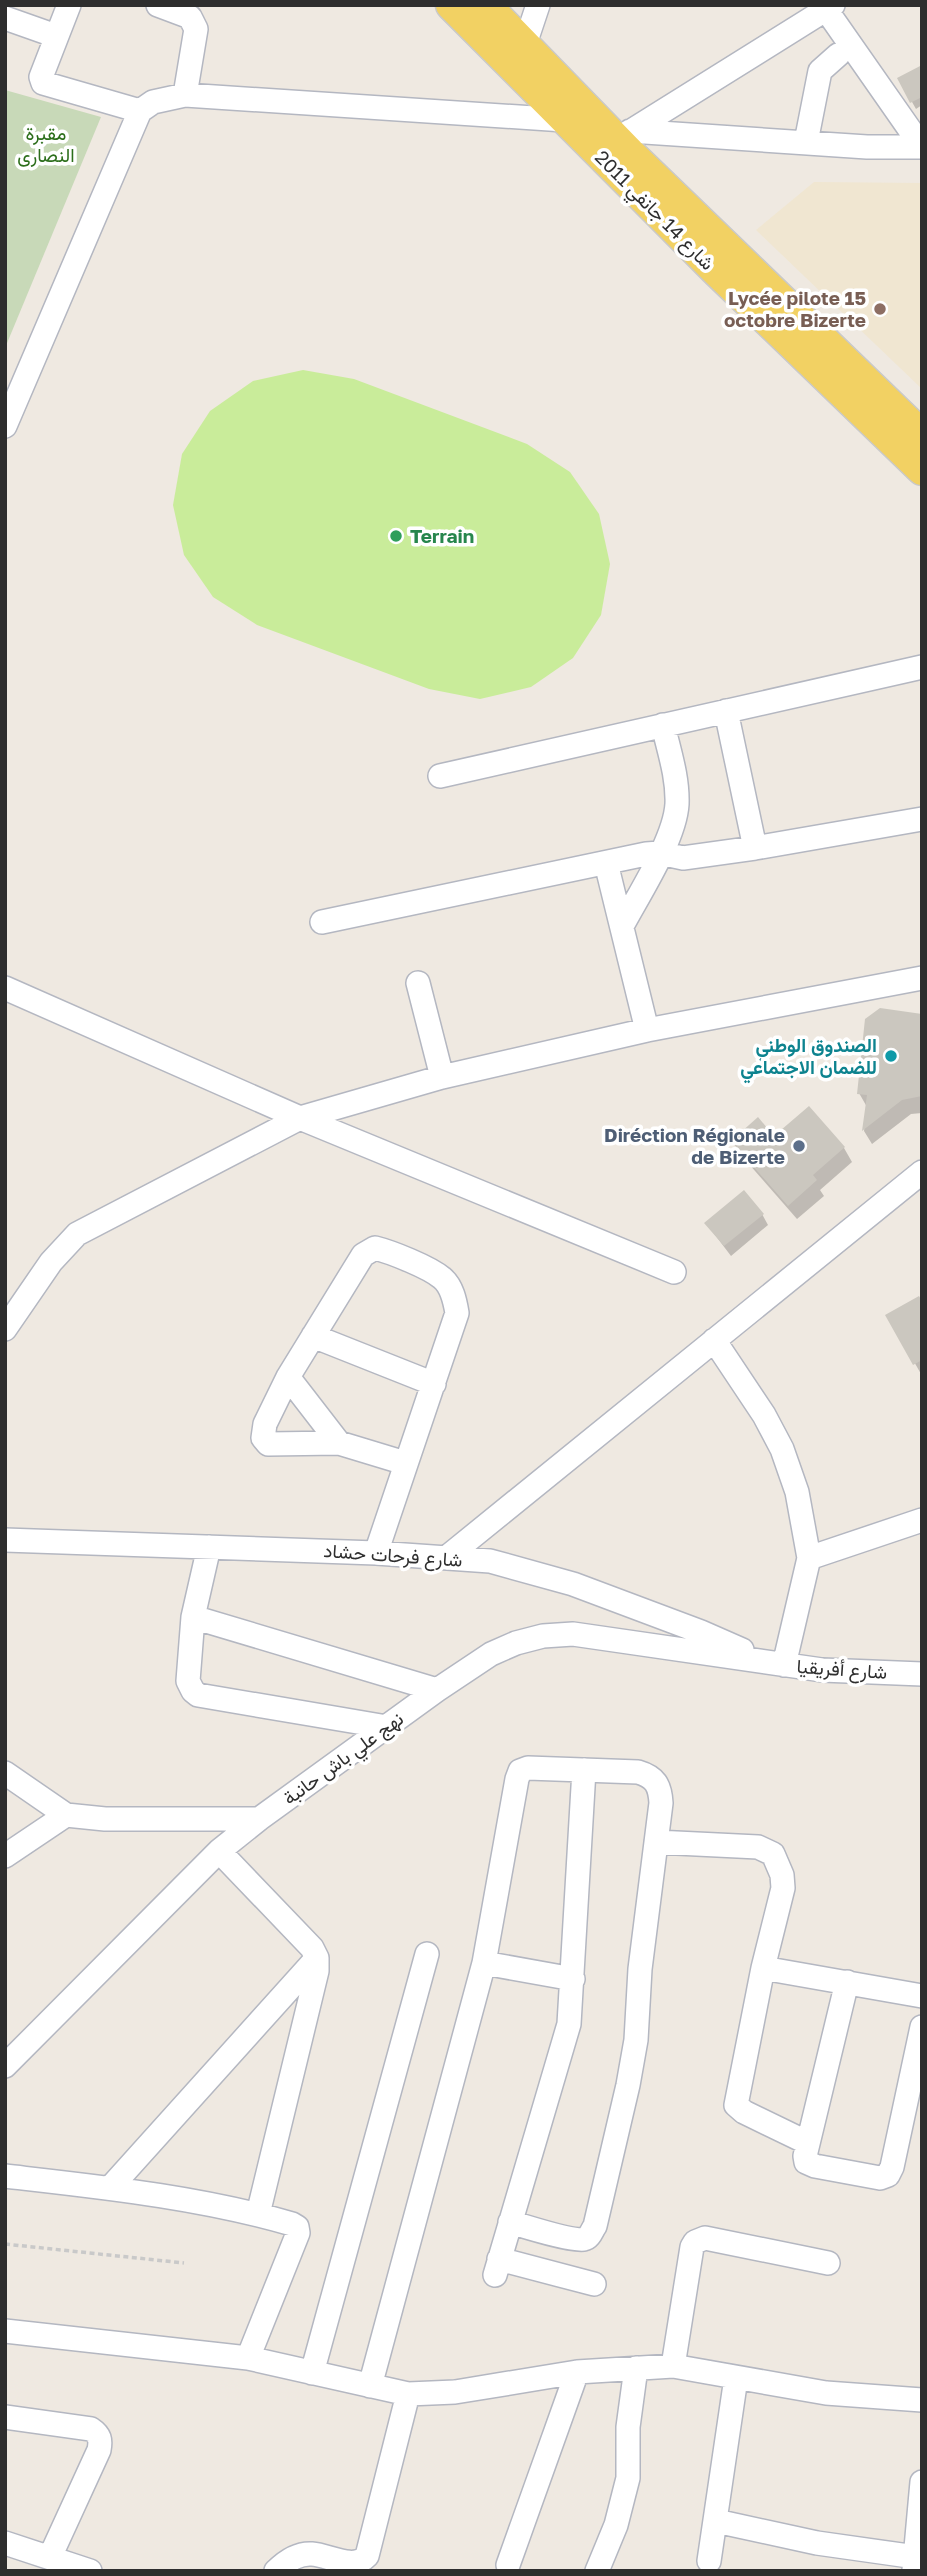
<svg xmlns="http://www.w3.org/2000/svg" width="927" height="2576" font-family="'Golos Text',Vazirmatn,sans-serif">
	<rect width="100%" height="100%" fill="#efe9e1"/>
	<!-- education -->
	<path fill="#f0e6d1" d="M814 182 922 183V389L756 230Z"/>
	<!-- cemetery -->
	<path fill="#c8d9b8" d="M5 90 101 117 5 348Z"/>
	<!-- pitch -->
	<path fill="#c9ec9a" d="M303 370 354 379 527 444 570 472 599 514 610 564 601 615 573 658 531 687 480 699 429 689 257 625 213 597 184 555 173 505 182 454 210 411 253 381Z"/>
	<!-- shadow -->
	<path fill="#0003" d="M922 67V105L916 109 899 79Z
		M922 1015V1113L911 1114 872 1144 864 1131 867 1107 859 1093Z
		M774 1138 844 1148 852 1162 820 1190 824 1196 797 1219 741 1155 733 1141Z
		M762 1214 768 1225 731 1256 706 1223Z
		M922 1304V1374H921L888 1316Z"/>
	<!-- building -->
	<path fill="#cbc7bf" d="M922 65V97L910 103 897 78Z
		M880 1008 922 1014V1096L902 1100 862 1131 867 1095 857 1094 865 1019Z
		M809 1106 845 1147 813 1175 817 1180 788 1206 731 1141 758 1117 774 1136Z
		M744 1190 764 1214 724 1246 704 1223Z
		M919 1296 922 1301V1360L913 1365 885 1315Z"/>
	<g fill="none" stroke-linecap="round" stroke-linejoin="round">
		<!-- minor casing -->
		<g stroke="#b4b7c1" stroke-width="26">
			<path id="minor" d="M69 5 41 77 43 83 140 111
				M158 5 190 17 196 29 185 95
				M827 11 922 147
				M5 18 56 36
				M514 55 525 44 538 5
				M630 131 867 147H922
				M628 133 833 5
				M806 142 820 71 838 55
				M5 426 140 111 153 102 185 95 564 120
				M726 711 755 848
				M440 776 922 667
				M606 863 647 1030
				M322 922 646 854 660 853 683 858 755 848 922 819
				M622 926C639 894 675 839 677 804 678 777 669 751 663 725
				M418 983 442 1077
				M5 988 300 1118 674 1272
				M5 1329 51 1262 77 1234 300 1118 442 1077 647 1030 922 978
				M313 1336 434 1384
				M714 1340 764 1415 782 1449 797 1492 809 1558 784 1665
				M288 1377 339 1443
				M5 1540 376 1553 490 1561 573 1584 701 1632 742 1650
				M209 1547 193 1617 188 1681 193 1691 198 1695 387 1727
				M376 1553 457 1313C455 1301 452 1286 442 1278 429 1267 391 1252 375 1248L363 1255 288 1377 265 1424 263 1438 268 1444 339 1443 405 1463
				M446 1558 922 1172
				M809 1558 922 1520
				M193 1617 437 1690
				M5 1773 66 1815 105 1819H259
				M656 1842 758 1847 773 1854 782 1875 783 1888 763 1968
				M219 1851 312 1948 317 1958V1971L258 2214
				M5 1856 66 1815
				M484 1963 573 1979
				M847 1982 805 2156 806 2162 815 2166 880 2178 888 2175 892 2167 922 2027
				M5 2066 219 1851 259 1819 437 1690 491 1654 516 1643 543 1636 573 1634 822 1670 922 1674
				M808 2143 744 2112 736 2105 763 1968 922 1996
				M5 2176C101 2187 200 2197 292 2224L297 2227 298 2233 248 2358
				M110 2188 317 1958
				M499 2259 594 2284
				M495 2275 569 2024 584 1770
				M5 2331 248 2358 408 2394 455 2392 577 2372 673 2366 826 2393 922 2400
				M673 2366 692 2247 695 2242 705 2238 828 2263
				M312 2373 427 1954
				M370 2386 484 1963 517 1779 520 1771 528 1768 638 1772C655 1777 660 1785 661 1803L640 1969 636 2040 628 2085 595 2226C592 2230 590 2238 584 2239 574 2242 523 2226 510 2222
				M5 2417 91 2429C100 2435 101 2440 99 2450L50 2557
				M716 2521 817 2543 916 2557
				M5 2543 90 2571
				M709 2561 736 2378
				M508 2565 577 2372
				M914 2570 922 2482
				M276 2571C285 2562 298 2553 312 2554 329 2555 353 2571 367 2556L408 2394
				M597 2571 616 2525 628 2478V2427L636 2368"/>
		</g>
		<!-- major casing -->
		<g stroke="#c9c9c9" stroke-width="33">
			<path id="major" d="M451 5 715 270 922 470
				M486 5 630 153 922 435"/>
		</g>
		<!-- path -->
		<path stroke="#c9c9c9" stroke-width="3.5" stroke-dasharray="5 3.5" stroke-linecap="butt" d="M5 2244 184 2263"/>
		<!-- minor -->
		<use href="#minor" stroke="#fff" stroke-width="23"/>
		<!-- major -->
		<use href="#major" stroke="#f2d163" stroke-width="30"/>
	</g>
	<!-- markers -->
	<circle fill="#8d6e63" stroke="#fff" stroke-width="2.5" cx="880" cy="309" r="7"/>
	<circle fill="#2e9e5b" stroke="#fff" stroke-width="2.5" cx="396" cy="536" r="7"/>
	<circle fill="#0f9aa8" stroke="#fff" stroke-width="2.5" cx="891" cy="1056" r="7"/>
	<circle fill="#5c6f8a" stroke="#fff" stroke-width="2.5" cx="799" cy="1146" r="7"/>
	<g text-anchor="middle" stroke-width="7" stroke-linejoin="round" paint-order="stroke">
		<!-- park labels -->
		<g font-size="19" fill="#2c6e1b" stroke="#fff">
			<text x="46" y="140">مقبرة<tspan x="46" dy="22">النصارى</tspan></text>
		</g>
		<!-- street labels -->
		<g font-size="19" fill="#2e2e2e" stroke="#fff">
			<text transform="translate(655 210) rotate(45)" y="7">شارع 14 جانفي 2011</text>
			<text transform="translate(393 1555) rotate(4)" y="7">شارع فرحات حشاد</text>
			<text transform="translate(842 1669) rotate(4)" y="7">شارع أفريقيا</text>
			<text transform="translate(343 1758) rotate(-36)" y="7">نهج علي باش حانبة</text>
		</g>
		<!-- education labels -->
		<g font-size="19" font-weight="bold" fill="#785e54" stroke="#fff" text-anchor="end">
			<text x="866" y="305">Lycée pilote 15<tspan x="866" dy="22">octobre Bizerte</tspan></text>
		</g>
		<!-- leisure labels -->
		<g font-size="19" font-weight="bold" fill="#27864d" stroke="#fff" text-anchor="start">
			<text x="410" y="543">Terrain</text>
		</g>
		<!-- culture labels -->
		<g font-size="19" font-weight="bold" fill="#0d838f" stroke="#fff" text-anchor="end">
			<text x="877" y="1052">الصندوق الوطني<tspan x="877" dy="22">للضمان الاجتماعي</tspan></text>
		</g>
		<!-- service labels -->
		<g font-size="19" font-weight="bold" fill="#4e5e75" stroke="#fff" text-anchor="end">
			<text x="785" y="1142">Diréction Régionale<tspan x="785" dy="22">de Bizerte</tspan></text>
		</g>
	</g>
	<!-- border -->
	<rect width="927" height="2576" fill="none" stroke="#2e2e2e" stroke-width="14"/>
</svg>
